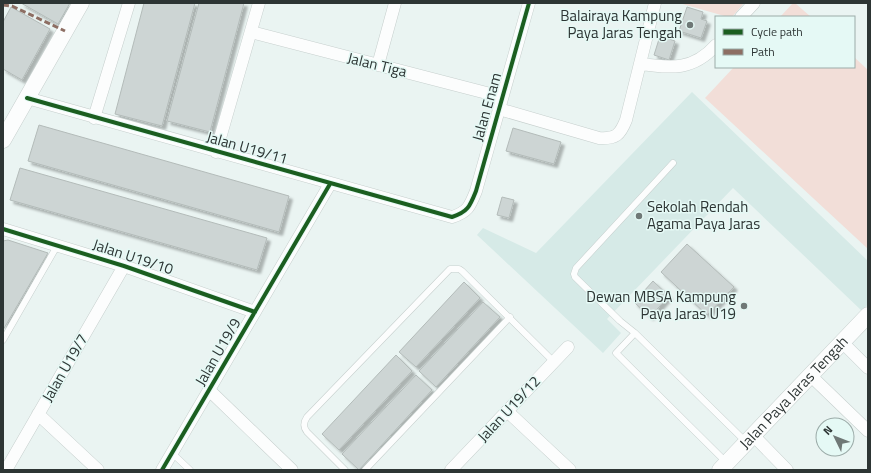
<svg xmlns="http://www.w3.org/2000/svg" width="871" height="473" font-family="'Titillium Web',sans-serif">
	<defs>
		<filter id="shadow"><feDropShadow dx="3.5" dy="3.5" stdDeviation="1" flood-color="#0004"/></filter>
	</defs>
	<rect width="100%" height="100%" fill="#eaf4f2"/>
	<!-- built -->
	<path fill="#d6eae7" d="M692 92 868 261V304L862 311 733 188 607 319 621 333 603 353 477 235 483 228 536 253Z"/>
	<!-- green -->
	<path fill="#f2ded8" d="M679 3H744L732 17H728Z
		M793 3H795L811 17H780Z
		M854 57 868 70V249L705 98 734 67H854Z"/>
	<!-- building -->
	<path fill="#cdd5d4" stroke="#b3bbb9" filter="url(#shadow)" d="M21 3H70L58 24Z
		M144 3H195L162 126 115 114Z
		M199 3H244L210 132 167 121Z
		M11 7 50 29 22 80 3 69V22Z
		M687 7 703 12 701 19 707 21 701 38 679 31Z
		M660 36 675 41 669 60 654 55Z
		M39 125 289 196 279 232 28 161Z
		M513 128 561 142 554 164 506 151Z
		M20 168 267 238 257 270 10 200Z
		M502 197 514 200 509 218 497 215Z
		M8 240 48 253 3 330V241Z
		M687 244 734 287 707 315 661 272Z
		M653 281 669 296 650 317 634 302Z
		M464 282 480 298 416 367 399 352Z
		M483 302 500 317 436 387 419 371Z
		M396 355 412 371 339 450 322 434Z
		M416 375 432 390 359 470 342 454Z"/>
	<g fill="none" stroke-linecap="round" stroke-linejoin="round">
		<!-- service casing -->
		<g stroke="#c6cfcd" stroke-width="7">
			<path id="service" d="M673 163 576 268 574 274 575 277 620 321 635 333 745 441
				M635 333 616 353 727 463
				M3 340 57 246
				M172 453 190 470
				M345 470 307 432C303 427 303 423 307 417L450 269H459L462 271 554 362
				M365 470 510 317"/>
		</g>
		<!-- minor casing -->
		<g stroke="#c6cfcd" stroke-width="13">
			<path id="minor" d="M741 17 754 3
				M251 32 502 97
				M640 64C671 68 693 71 716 45
				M378 65 395 3
				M27 98 452 217C468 212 470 206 476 191L529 3
				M499 109 599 138C616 139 620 135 626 120L655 3
				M94 118 129 3
				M216 152 259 3
				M3 229 124 266 255 312
				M842 342 868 368
				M810 375 868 431
				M209 390 292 470
				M507 411 570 470
				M38 414 98 470
				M753 435 787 470
				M6 470 124 266
				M162 470 330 184
				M451 470 568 347"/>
		</g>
		<!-- tertiary casing -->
		<g stroke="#c6cfcd" stroke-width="17">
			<g id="tertiary">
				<path d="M3 140 81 3"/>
				<path id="s1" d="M720 470 868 315"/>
			</g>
		</g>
		<!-- service -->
		<use href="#service" stroke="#fcfdfd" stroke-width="6"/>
		<!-- minor -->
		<use href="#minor" stroke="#fcfdfd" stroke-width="12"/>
		<!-- tertiary -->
		<use href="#tertiary" stroke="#fcfdfd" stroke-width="16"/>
		<!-- quiet -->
		<path stroke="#8d6e63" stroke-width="3" stroke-dasharray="6 3" stroke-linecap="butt" d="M3 5 12 6 65 31"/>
		<!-- cycleway casing -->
		<g stroke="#e5f9f5" stroke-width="6">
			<path id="cycleway" d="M27 98 452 217C468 212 470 206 476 191L529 3
				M3 229 124 266 255 312
				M162 470 330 184"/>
		</g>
		<!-- cycleway -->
		<use href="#cycleway" stroke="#1b5e20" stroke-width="4"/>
	</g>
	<!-- markers -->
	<g fill="#6f7876" stroke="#e5f9f5" stroke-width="1.5">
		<circle cx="690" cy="25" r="4"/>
		<circle cx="639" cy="216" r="4"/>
		<circle cx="744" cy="306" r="4"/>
	</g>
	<g text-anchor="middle" stroke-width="3" stroke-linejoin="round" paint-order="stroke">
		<!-- poi labels -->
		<g font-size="15" fill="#2d3534" stroke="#e5f9f5" text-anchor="end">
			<text x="682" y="21">Balairaya Kampung<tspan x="682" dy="17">Paya Jaras Tengah</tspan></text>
			<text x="647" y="212" text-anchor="start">Sekolah Rendah<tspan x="647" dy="17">Agama Paya Jaras</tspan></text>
			<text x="736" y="302">Dewan MBSA Kampung<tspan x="736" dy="17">Paya Jaras U19</tspan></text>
		</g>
		<!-- street labels -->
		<g font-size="15" fill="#2d3534" stroke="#e5f9f5">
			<text transform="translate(377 65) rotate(14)" y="5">Jalan Tiga</text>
			<text transform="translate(487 107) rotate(-74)" y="5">Jalan Enam</text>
			<text transform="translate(247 148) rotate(16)" y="5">Jalan U19/11</text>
			<text transform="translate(133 257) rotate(18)" y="5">Jalan U19/10</text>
			<text transform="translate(218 352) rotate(-60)" y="5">Jalan U19/9</text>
			<text transform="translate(65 368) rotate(-60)" y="5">Jalan U19/7</text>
			<text dy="5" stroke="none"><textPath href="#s1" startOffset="107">Jalan Paya Jaras Tengah</textPath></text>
			<text transform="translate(509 409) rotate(-47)" y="5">Jalan U19/12</text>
		</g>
	</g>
	<!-- border -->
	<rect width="871" height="473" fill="none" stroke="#2d3534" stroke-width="8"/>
	<!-- legend -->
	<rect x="715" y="16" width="140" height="52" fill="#e5f9f5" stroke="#9baba8"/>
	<rect x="723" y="29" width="20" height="6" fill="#1b5e20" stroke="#9baba8"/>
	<text x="751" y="36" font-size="12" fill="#2d3534">Cycle path</text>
	<rect x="723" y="49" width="20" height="6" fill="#8d6e63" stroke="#9baba8"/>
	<text x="751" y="56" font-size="12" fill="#2d3534">Path</text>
	<!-- north arrow -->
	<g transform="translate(835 437) rotate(313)"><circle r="19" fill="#e5f9f5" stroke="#9baba8"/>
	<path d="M0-3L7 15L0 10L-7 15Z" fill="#6f7876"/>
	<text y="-6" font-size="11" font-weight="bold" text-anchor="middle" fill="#2d3534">N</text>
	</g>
</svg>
